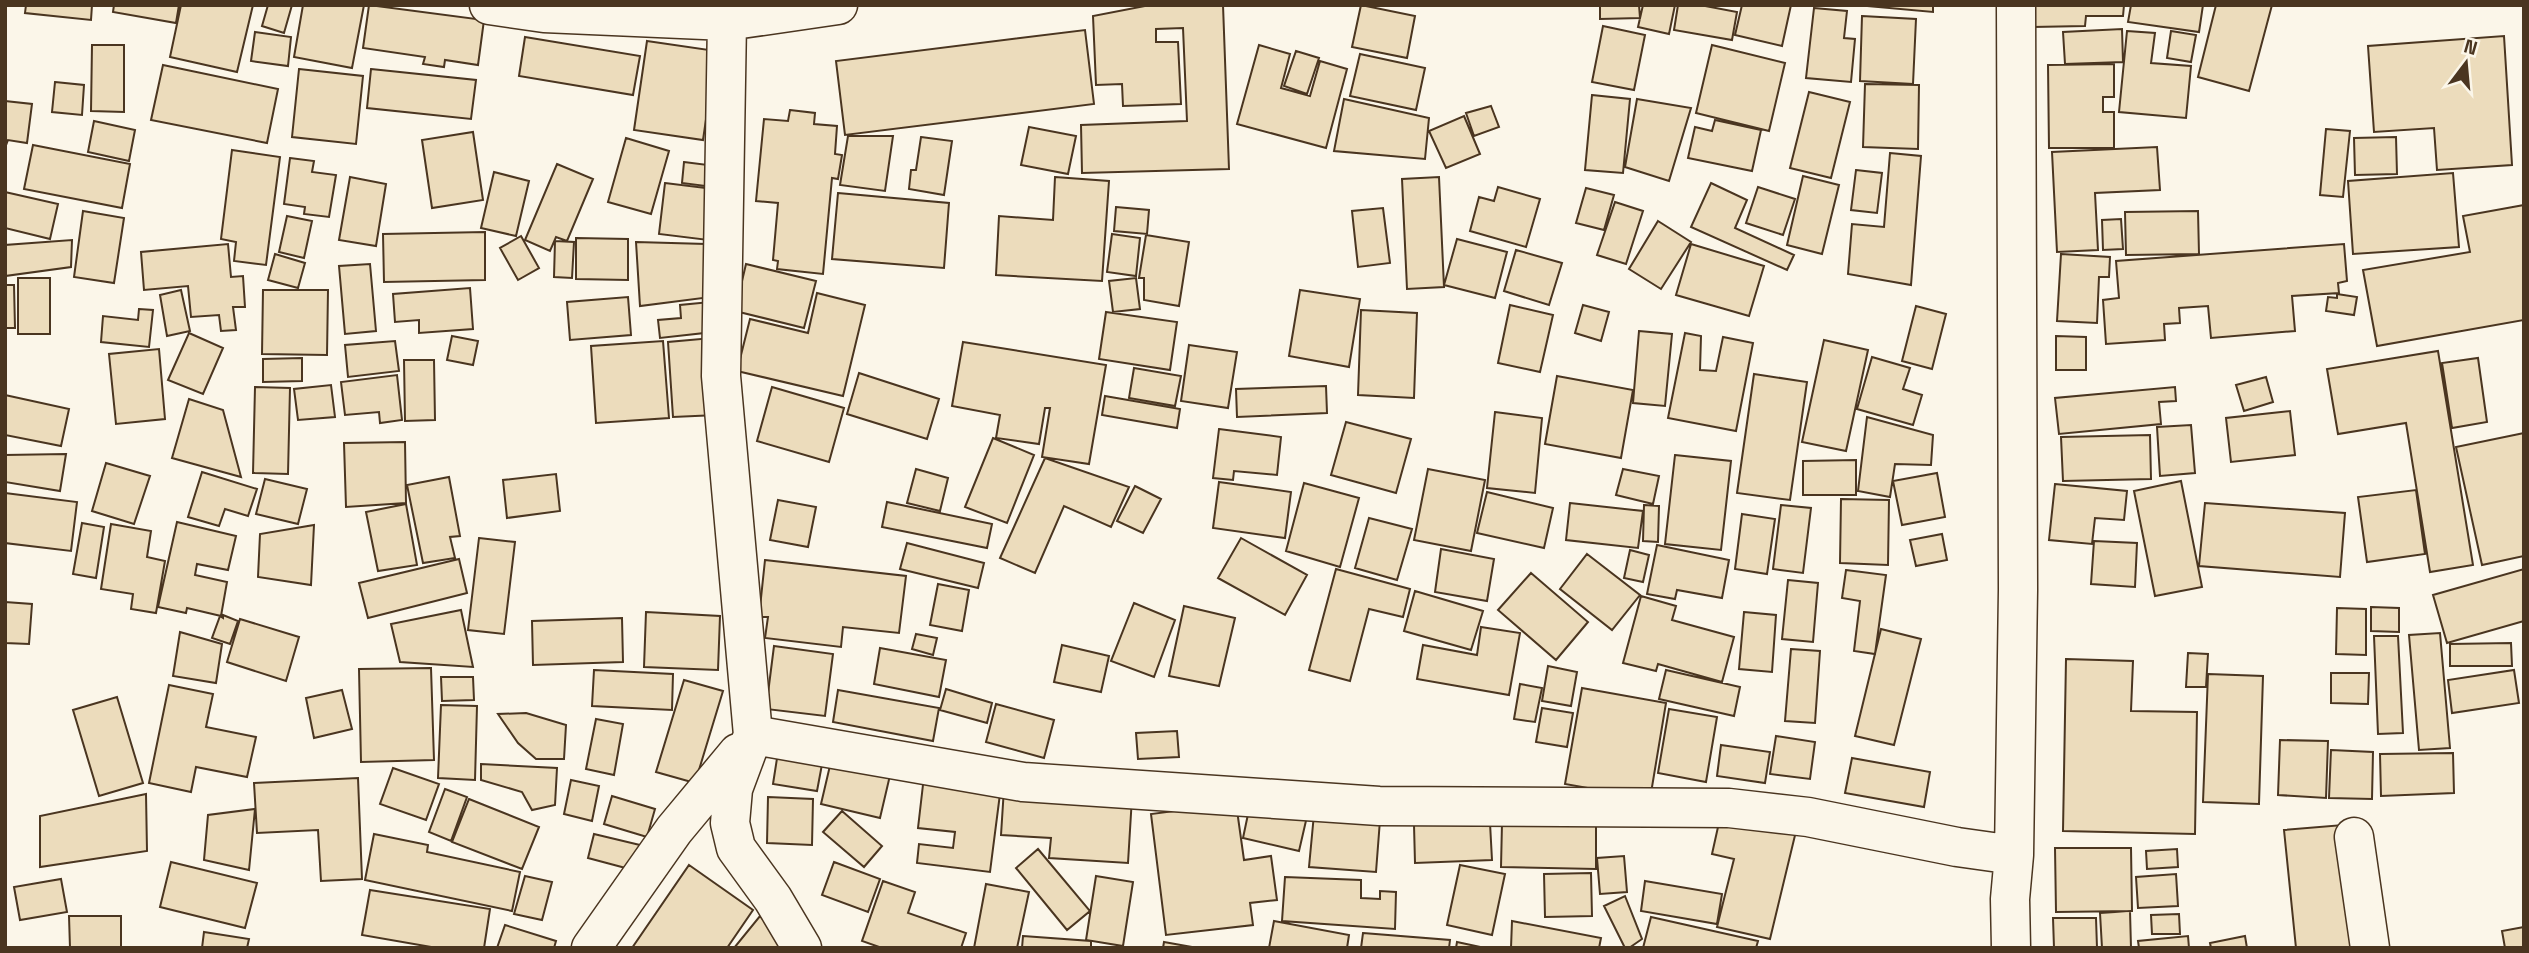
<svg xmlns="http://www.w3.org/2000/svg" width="2529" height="953" font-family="'Space Grotesk',sans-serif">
	<rect width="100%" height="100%" fill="#fbf6e9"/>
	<!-- building -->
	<path fill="#ecdcbc" stroke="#4a3520" stroke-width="2" d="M26 5H92L91 20 25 13Z
		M114 5H179L176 23 113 12Z
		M181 5H253L237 72 170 57Z
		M268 5H292L284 33 262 26Z
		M303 5H364L352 68 294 57Z
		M369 5 484 20 478 65 445 60 444 67 423 64 425 57 363 48Z
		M1150 5H1223L1229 169 1082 173 1081 125 1187 121 1183 28 1156 29V42H1178L1181 104 1123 106 1122 84 1096 85 1093 16Z
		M1361 5 1415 16 1407 58 1352 47Z
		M1600 5H1639L1640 18 1600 19Z
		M1643 5H1675L1669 34 1638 27Z
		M1678 5H1700L1737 12 1732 40 1674 30Z
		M1742 5H1791L1782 46 1735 35Z
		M1856 5H1933V12Z
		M2035 5H2124L2123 16H2086L2085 26 2032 27Z
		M2131 5H2203L2199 32 2128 22Z
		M2216 5H2272L2249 91 2198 77Z
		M1814 8 1847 11 1844 38 1855 39 1851 82 1806 78Z
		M1862 16 1916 19 1913 84 1860 81Z
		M1603 26 1645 35 1634 90 1592 82Z
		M2122 29 2123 62 2065 64 2063 32Z
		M1085 30 1094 104 845 135 836 61Z
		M2127 31 2155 33 2151 63 2191 66 2186 118 2119 112Z
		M2171 31 2196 35 2191 62 2167 58Z
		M255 32 291 37 288 66 251 61Z
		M2504 36 2512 165 2437 170 2434 128 2374 132 2368 46Z
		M525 37 640 56 633 95 519 76Z
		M647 41 716 51 703 140 634 130Z
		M92 45H124V112L91 111Z
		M1259 45 1290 54 1281 88 1310 96 1320 61 1347 69 1326 148 1237 124Z
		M1712 45 1785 63 1769 131 1696 113Z
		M1296 51 1319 58 1307 94 1284 86Z
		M1360 54 1425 68 1416 110 1350 96Z
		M2114 64V97H2103V112H2114V148H2049L2048 65Z
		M163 65 278 89 267 143 151 120Z
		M299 69 363 76 356 144 292 137Z
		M371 69 476 80 471 119 367 108Z
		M55 82 84 85 82 115 52 112Z
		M1865 84 1919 85 1918 149 1863 147Z
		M1809 92 1850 102 1831 178 1790 168Z
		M1592 95 1630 99 1623 173 1585 170Z
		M1344 99 1429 118 1425 159 1334 151Z
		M1637 99 1691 108 1669 181 1625 167Z
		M5 101 32 104 27 143 8 140 5 148Z
		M1491 106 1499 127 1474 136 1466 113Z
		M790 110 815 113 814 124 837 126 835 154 842 155 838 179 832 178 823 274 777 269 778 261 773 260 778 203 756 201 764 119 788 121Z
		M1464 116 1480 154 1446 168 1429 131Z
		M1715 120 1761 130 1752 171 1688 158 1695 127 1712 131Z
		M94 121 135 130 129 161 88 152Z
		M1029 127 1076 136 1068 174 1021 165Z
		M2326 129 2350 131 2343 197 2320 195Z
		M473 132 483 200 432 208 422 140Z
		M848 136H893L885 191 840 185Z
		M921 137 952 141 944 195 909 189 911 170H916Z
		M2396 137 2397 174 2355 175 2354 138Z
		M626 138 669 151 651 214 608 202Z
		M33 145 130 164 122 208 24 189Z
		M2157 147 2160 190 2095 193 2098 250 2057 252 2052 152Z
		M232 150 280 157 266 265 234 261 236 242 221 239Z
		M1890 153 1921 156 1911 285 1848 274 1852 224 1884 227Z
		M290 158 314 161 312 172 336 175 329 217 304 214 305 207 284 204Z
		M684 162 716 166 713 187 682 183Z
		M557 164 593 179 567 241 556 237 550 251 525 240Z
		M1856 170 1882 173 1877 213 1851 210Z
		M494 172 529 181 516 236 481 228Z
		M2453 173 2459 247 2353 254 2348 181Z
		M1803 176 1839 185 1822 254 1787 245Z
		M350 177 386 184 376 246 339 240Z
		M1055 177 1109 181 1102 281 996 275 999 216 1053 220Z
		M1439 177 1444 287 1407 289 1402 179Z
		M665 183 714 189 708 240 659 234Z
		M1711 183 1747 200 1735 228 1794 255 1787 270 1691 227Z
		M1498 187 1540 199 1526 247 1470 231 1479 197 1494 201Z
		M1758 187 1795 199 1783 235 1746 223Z
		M1586 188 1614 195 1604 230 1576 223Z
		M5 192 58 204 50 239 5 228Z
		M838 193 949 203 944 268 832 259Z
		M1615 202 1643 211 1626 264 1597 255Z
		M2524 205V320L2377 346 2363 270 2470 252 2463 216Z
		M1116 207 1149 210 1147 234 1114 231Z
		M1383 208 1390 263 1358 267 1352 211Z
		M83 211 124 218 114 283 74 277Z
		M2198 211 2199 254 2126 255 2125 212Z
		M287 216 312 221 304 258 279 252Z
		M2121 219 2123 249 2103 250 2102 220Z
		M1658 221 1691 242 1661 289 1629 269Z
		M485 232V280L384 282 383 234Z
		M1112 234 1140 238 1136 276 1107 272Z
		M1146 235 1189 242 1179 306 1144 300V278H1139Z
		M521 236 539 268 518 280 500 248Z
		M576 238 628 239V280L576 279Z
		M1457 239 1507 252 1495 298 1444 285Z
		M72 240 71 267 5 276V245Z
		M555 241 574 242 572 278 554 277Z
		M636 242 706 244 711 297 640 306Z
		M228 244 231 277 243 276 245 307H233L236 330 221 331 219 315 191 317 188 286 144 290 141 252Z
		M1691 244 1764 266 1749 316 1676 295Z
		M2344 244 2347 281 2338 283 2339 293 2292 296 2295 331 2211 338 2208 306 2179 308 2180 323 2164 324 2165 340 2106 344 2103 300 2119 298 2116 261Z
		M1516 250 1562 263 1549 305 1504 291Z
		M275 254 305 263 298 288 268 280Z
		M2061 254 2110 257 2109 277H2099L2097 323 2057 321Z
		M370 264 376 331 345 334 339 266Z
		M746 264 816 281 804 328 735 311Z
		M18 278H50V334H18Z
		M1136 278 1140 309 1113 312 1109 281Z
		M5 285H14L15 328H5Z
		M470 288 473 329 419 333V320L395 322 393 294Z
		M181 290 190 331 167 336 160 295Z
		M263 290H328L327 355 262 354Z
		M1300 290 1360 299 1349 367 1289 356Z
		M817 293 865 305 843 396 737 371 750 319 808 333Z
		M2337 294 2357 297 2354 315 2326 311 2328 297 2337 298Z
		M628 297 631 335 570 340 567 302Z
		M710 302 713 332 660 338 658 320 681 318 680 305Z
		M1510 305 1553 315 1540 372 1498 363Z
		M1583 305 1609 312 1601 341 1575 333Z
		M1916 306 1946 314 1932 369 1902 361Z
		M139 309 153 310 149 347 101 342 103 316 138 320Z
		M1361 310 1417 313 1414 398 1358 395Z
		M1106 312 1177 322 1170 370 1099 359Z
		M1639 331 1672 334 1665 406 1633 403Z
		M189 333 223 348 203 394 168 380Z
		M1685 333 1701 336 1700 370 1716 371 1723 337 1753 343 1736 431 1668 418Z
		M452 336 478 341 473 365 447 360Z
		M2056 336 2086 337V370H2056Z
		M712 338 717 415 673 417 668 342Z
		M1824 340 1868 350 1846 451 1802 442Z
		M395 341 399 371 348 377 345 345Z
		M663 341 669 418 596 423 591 346Z
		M963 342 1106 365 1089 464 1042 457 1050 408H1045L1039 444 996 438 1000 415 952 406Z
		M1189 345 1237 352 1228 408 1181 401Z
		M159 349 165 419 116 424 109 354Z
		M2438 351 2473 565 2430 572 2406 423 2338 434 2327 369Z
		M1872 357 1910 368 1903 389 1922 395 1913 425 1857 409Z
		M302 358V381L263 382V359Z
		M2478 358 2487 422 2452 428 2442 363Z
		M404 360H434L435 420 405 421Z
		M1134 368 1181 376 1175 406 1129 398Z
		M859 373 939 399 927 439 847 414Z
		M1754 374 1807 382 1790 500 1737 493Z
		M397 375 402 420 380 423 379 412 345 415 341 382Z
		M1557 376 1633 390 1621 458 1545 444Z
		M2266 377 2273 402 2244 411 2236 385Z
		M331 385 335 417 298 420 294 389Z
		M1326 386 1327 413 1237 417 1236 389Z
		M255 387 290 388 288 474 253 473Z
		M772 387 844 408 829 462 757 441Z
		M2175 387 2176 401 2159 402 2161 424 2059 434 2055 398Z
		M5 395 69 409 61 446 5 435Z
		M1105 396 1180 409 1177 428 1102 415Z
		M189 399 223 410 241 477 172 458Z
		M2290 411 2295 455 2231 462 2226 418Z
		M1495 412 1542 418 1535 493 1487 488Z
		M1867 417 1933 435 1931 465 1895 464 1890 497 1858 491Z
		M1346 422 1411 439 1396 493 1331 475Z
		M2191 425 2195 473 2160 476 2157 427Z
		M1219 429 1281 437 1277 475 1234 471 1233 480 1213 478Z
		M2524 433V556L2482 565 2456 447Z
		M2150 435 2151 479 2063 481 2061 437Z
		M993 438 1034 455 1007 523 965 507Z
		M405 442 406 503 346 507 344 443Z
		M66 454 60 491 5 482V455Z
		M1675 455 1731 461 1721 550 1665 544Z
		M1045 458 1129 487 1111 527 1064 506 1035 573 1000 558Z
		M1856 460V495H1803V461Z
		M106 463 150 476 134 524 92 511Z
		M916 469 948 478 940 511 907 503Z
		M1428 469 1485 480 1471 551 1414 540Z
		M1623 469 1659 476 1653 504 1616 495Z
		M202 472 257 489 248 516 225 509 219 526 188 517Z
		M1937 473 1945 517 1902 525 1893 481Z
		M556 474 560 511 507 518 503 480Z
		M449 477 460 536 450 537 455 558 423 563 407 485Z
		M265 479 307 489 298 524 256 514Z
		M2181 481 2202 587 2155 596 2134 491Z
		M1219 482 1291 492 1285 538 1213 528Z
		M1304 483 1359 498 1340 567 1286 551Z
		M2055 484 2127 491 2124 520 2095 518 2092 544 2049 540Z
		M1135 486 1161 499 1143 533 1117 521Z
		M2416 490 2425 554 2367 562 2358 497Z
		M1487 492 1553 508 1544 548 1477 533Z
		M5 493 77 502 71 551 5 543Z
		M1841 499 1889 500 1888 565 1840 563Z
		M778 500 816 507 808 547 770 540Z
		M887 502 992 524 987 548 882 527Z
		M1570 503 1643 511 1638 548 1566 540Z
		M2205 503 2345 513 2340 577 2199 566Z
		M406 504 417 565 378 571 366 512Z
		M1644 505 1659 506 1658 542 1643 541Z
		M1781 505 1811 508 1803 573 1773 569Z
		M1742 514 1775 519 1767 574 1735 569Z
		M1369 518 1412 529 1397 580 1355 568Z
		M177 522 236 536 228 570 197 564 195 575 227 582 221 616 187 608 186 613 158 607Z
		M82 523 104 527 96 578 73 574Z
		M111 524 151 531 147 557 165 561 156 613 131 609 133 594 101 589Z
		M314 525 311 585 258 577 260 534Z
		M1942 534 1947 560 1916 566 1910 540Z
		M479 538 515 542 504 634 468 630Z
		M1241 538 1307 575 1285 615 1218 578Z
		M2094 541 2137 543 2135 587 2091 584Z
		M907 543 984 563 978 588 900 569Z
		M1657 545 1729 560 1722 598 1677 590 1675 599 1647 594Z
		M1441 549 1494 559 1487 601 1435 592Z
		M1630 550 1649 555 1643 582 1624 578Z
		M1587 554 1640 595 1612 630 1560 589Z
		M459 559 467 593 368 618 359 583Z
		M765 560 906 576 899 633 843 627 841 647 765 638 768 617H759Z
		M1336 569 1410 589 1403 617 1369 609 1350 681 1309 670Z
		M2524 569V621L2447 643 2433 595Z
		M1846 570 1886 575 1875 654 1854 651 1860 601 1842 598Z
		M1531 573 1588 622 1556 660 1498 610Z
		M1788 580 1818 583 1813 642 1782 639Z
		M938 584 969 590 962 631 930 625Z
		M1415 591 1483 611 1471 650 1404 631Z
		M1641 596 1676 606 1672 620 1734 637 1722 682 1658 664 1656 671 1623 663Z
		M5 602 32 604 29 644 5 643Z
		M1134 603 1175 620 1154 677 1111 661Z
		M1184 606 1235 618 1219 686 1169 676Z
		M2371 607 2399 608V632L2371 631Z
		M2337 608 2366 609V655L2336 654Z
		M461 610 473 667 400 662 391 624Z
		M646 612 720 616 718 670 644 667Z
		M1744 612 1776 615 1772 672 1739 669Z
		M223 615 238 621 230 644 212 638 220 616 223 618Z
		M622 618 623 662 533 665 532 621Z
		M240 619 299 637 286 681 227 662Z
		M1481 627 1520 633 1509 695 1417 679 1423 645 1477 655Z
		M1881 629 1921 639 1894 745 1855 736Z
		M180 632 222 644 216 683 173 676Z
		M2440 633 2450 748 2419 750 2409 635Z
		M916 634 937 638 933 655 912 649Z
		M2374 636H2398L2403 733 2378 734Z
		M2511 643 2512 666H2450V644Z
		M1062 645 1109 656 1101 692 1054 682Z
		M774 646 833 654 825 716 766 709Z
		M880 648 946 660 939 697 874 684Z
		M1791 649 1820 651 1815 723 1785 721Z
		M2188 653 2208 654 2206 687H2186Z
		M2066 659 2133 661 2131 711 2197 712 2195 834 2063 831Z
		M1548 666 1577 672 1571 706 1542 701Z
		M431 668 434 760 361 762 359 669Z
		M594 670 673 674 672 710 592 706Z
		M1666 670 1740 687 1734 716 1659 699Z
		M2514 670 2519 703 2452 713 2448 680Z
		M2331 673H2369L2368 704 2331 703Z
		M2208 674 2263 676 2259 804 2203 802Z
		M441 677H473L474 700 442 701Z
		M684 680 723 691 695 783 656 772Z
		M1520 684 1542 688 1535 722 1514 719Z
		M169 685 213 694 206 727 256 737 247 777 196 767 191 792 149 783Z
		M1582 688 1666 703 1650 799 1565 784Z
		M946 689 992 703 987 723 940 710Z
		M342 690 352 729 314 738 306 698Z
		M838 690 939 708 933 741 833 722Z
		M117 697 143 783 99 796 73 710Z
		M996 704 1054 720 1044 758 986 742Z
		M441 705 477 706 475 780 438 778Z
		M1542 708 1573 713 1567 747 1536 742Z
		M1669 709 1717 717 1706 782 1658 773Z
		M526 713 566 725 564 759H536L518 743 498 714Z
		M596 719 623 724 614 775 586 769Z
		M1177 731 1179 757 1138 759 1136 733Z
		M1776 736 1815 742 1810 779 1770 774Z
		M2280 740 2328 741 2326 798 2278 795Z
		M1721 745 1770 752 1765 783 1717 776Z
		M2331 750 2373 752 2372 799 2329 798Z
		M778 752 823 759 817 791 773 784Z
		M2453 753 2454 793 2381 796 2380 754Z
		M832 757 891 771 880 818 821 804Z
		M1852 758 1930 772 1924 807 1845 793Z
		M481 764 557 768 555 805 532 810 522 792 481 780Z
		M393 768 439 784 426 820 380 804Z
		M924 776 1001 786 990 872 917 863 919 844 953 848 955 832 918 828Z
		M358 778 362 879 321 881 318 830 257 833 254 783Z
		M571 780 599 786 592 821 564 814Z
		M1004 788 1132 797 1128 863 1049 858 1051 838 1001 835Z
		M445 789 467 797 451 841 429 832Z
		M146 794 147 851 40 867V816Z
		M612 796 655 809 647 837 604 824Z
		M768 797 813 799 812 845 767 843Z
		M469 799 539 827 522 869 452 842Z
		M1251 800 1308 812 1299 851 1243 838Z
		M1236 803 1244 860 1271 856 1277 900 1250 903 1253 925 1166 935 1151 814Z
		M255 809 249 870 204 860 208 815Z
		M1722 809 1797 827 1770 939 1717 927 1734 859 1712 854Z
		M842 811 882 846 864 867 823 832Z
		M1314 814 1380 820 1376 872 1309 867Z
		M1490 823 1492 860 1415 863 1414 825Z
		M1502 823 1596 825V869L1501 867Z
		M2343 825 2355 948H2296L2284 830Z
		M374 834 428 845 427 852 520 872 512 911 365 880Z
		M594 834 640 845 633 870 588 858Z
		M2055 848H2131L2132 911 2056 912Z
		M1038 849 1090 911 1067 930 1016 868Z
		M2177 849 2178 867 2147 869 2146 851Z
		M1624 856 1627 892 1600 894 1597 858Z
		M171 862 257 883 245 928 160 907Z
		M834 862 880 879 868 912 822 895Z
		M689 865 753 910 727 948H632Z
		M1460 865 1505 874 1492 935 1447 925Z
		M1591 873 1592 916 1545 917 1544 874Z
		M2176 874 2178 906 2138 908 2136 877Z
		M525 876 552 882 542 920 514 914Z
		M1096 876 1133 882 1123 946 1086 940Z
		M1285 877 1361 880V898L1380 899V891L1396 892 1395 929 1282 921Z
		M61 879 67 912 20 920 14 887Z
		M883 881 915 892 908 913 966 933 961 948H882L862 941Z
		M1645 881 1722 894 1717 924 1641 911Z
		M986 884 1029 892 1017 948H974Z
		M370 890 490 909 484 948H437L362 935Z
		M1625 896 1642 939 1629 948H1625L1604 906Z
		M2130 911 2131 948H2102L2100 913Z
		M2179 914 2180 934H2152L2151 915Z
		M69 916H121V948H70Z
		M760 916 783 941 789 948H734Z
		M1651 917 1758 941 1756 948H1643Z
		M2053 918H2096L2097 948H2054Z
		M1274 921 1349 935 1347 948H1269Z
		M1512 921 1601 938 1599 948H1511Z
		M505 925 556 941 554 948H497Z
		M2524 927V948H2505L2502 931Z
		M204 932 249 939 247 948H202Z
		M1363 933 1450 940 1449 948H1361Z
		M1023 936 1091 941V948H1022Z
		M2188 936 2189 948H2139L2138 941Z
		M2245 936 2247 948H2211L2210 943Z
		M1164 942 1192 947 1163 948Z
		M1457 942 1485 948H1456Z"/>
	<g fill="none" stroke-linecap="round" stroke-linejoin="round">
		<!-- minor casing -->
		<g stroke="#4a3520" stroke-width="41">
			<path id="minor" d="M489 5 544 13 727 21 838 5
				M727 21 721 376 753 735 733 789 730 823 736 848 773 899 802 948
				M753 735 1023 782 1379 806 1729 808 1808 817 1957 847 2014 855 2010 899 2011 948
				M2354 837 2370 948
				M2014 855 2018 590 2016 5
				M591 948 674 830 738 753"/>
		</g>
		<!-- minor -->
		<use href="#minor" stroke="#fbf6e9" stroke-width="38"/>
	</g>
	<!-- border -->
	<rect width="2529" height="953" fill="none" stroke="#4a3520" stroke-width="14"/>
	<!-- north arrow -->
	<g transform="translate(2466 63) rotate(16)" stroke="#fbf6e9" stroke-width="5" paint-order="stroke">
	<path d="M0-5L12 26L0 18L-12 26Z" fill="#4a3520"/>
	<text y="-10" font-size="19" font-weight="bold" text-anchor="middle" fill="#4a3520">N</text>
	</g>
</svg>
